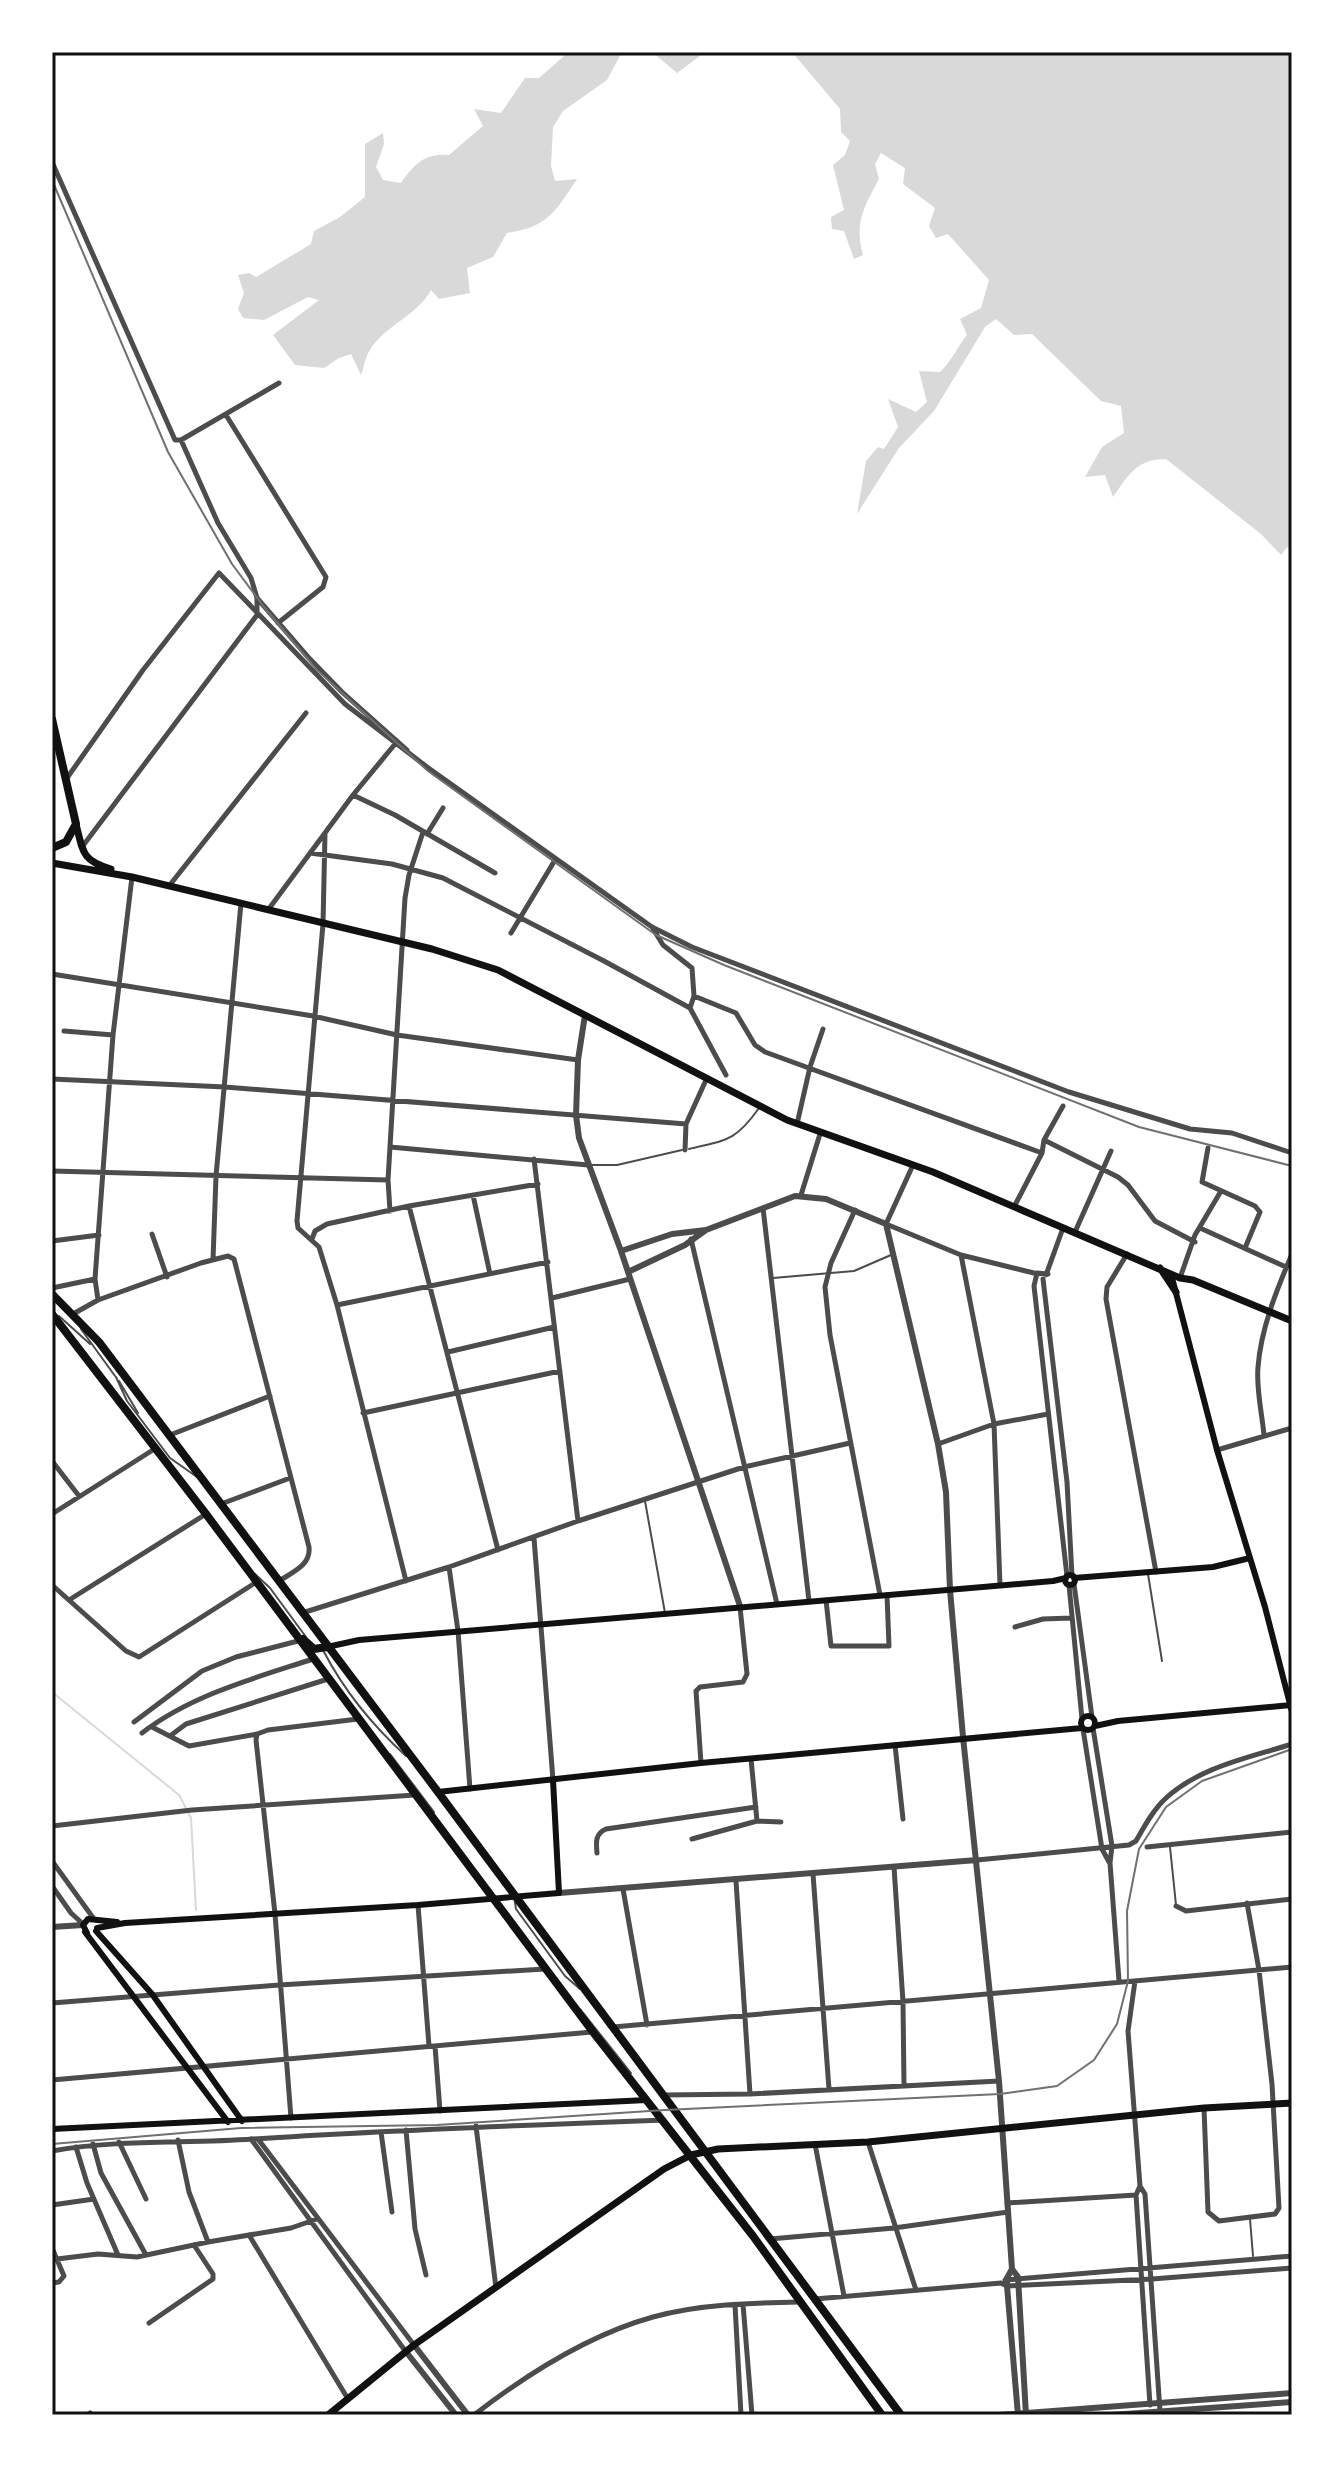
<svg xmlns="http://www.w3.org/2000/svg" width="1344" height="2467" font-family="'Alegreya Sans',sans-serif">
	<rect width="100%" height="100%" fill="#fff"/>
	<!-- water -->
	<path fill="#d9d9d9" d="M564 52H622L607 80 563 111 553 127 551 166 555 181 577 179C555 212 548 227 507 233L493 257 467 268 470 293 439 299 431 290C417 316 385 325 370 350 365 357 364 367 361 375L351 354 339 358 324 368 295 365 273 335 319 300 308 297 264 320 243 318 238 309 244 293 238 275 249 273 256 277 311 244 314 231 340 217 365 197V144L383 133 384 144 376 167 383 180 401 183C414 164 425 153 449 155L483 126 474 109 501 113 525 78H539L564 56Z
		M652 52H696L700 56 677 73Z
		M792 52H1292V549L1287 547 1281 555 1261 534 1166 459C1137 459 1129 474 1113 497L1105 475 1085 477 1102 447 1124 433 1121 406 1101 401 1032 334 1014 335 996 319 985 327 934 411 899 448 857 514 866 461 878 447 884 449 898 427 888 399 916 412 927 402 919 371 940 372C952 361 957 347 967 335L960 319 981 308 989 280 948 234 936 238 929 226 935 208 903 184 905 168 881 153 875 164 879 179C864 207 854 223 863 255L854 259 844 231 832 229 831 217 844 210 833 165 845 155 850 141 841 132 840 109Z"/>
	<g fill="none" stroke-linecap="round" stroke-linejoin="round">
		<!-- stream -->
		<path stroke="#d9d9d9" stroke-width="2" d="M52 1692 179 1795 191 1818 196 1910"/>
		<!-- service -->
		<path stroke="#4c4c4c" stroke-width="2" d="M689 1149C726 1140 735 1142 759 1108
			M590 1165H617L682 1150
			M773 1278 854 1271 891 1255
			M59 1316 90 1344
			M81 1329 115 1376
			M116 1377 127 1401 170 1458 197 1477
			M119 1381 138 1413
			M645 1501 665 1613
			M255 1574 270 1588 306 1637
			M1148 1574 1162 1661
			M324 1652C345 1692 372 1725 406 1756
			M390 1754 434 1812
			M1170 1847 1176 1905
			M515 1902 516 1909 565 1976 580 1989
			M580 2009 631 2073
			M1250 2219 1253 2256"/>
		<!-- minor -->
		<path stroke="#4c4c4c" stroke-width="5" d="M52 162 175 440H181L279 383
			M226 415 326 577 323 587 278 623
			M181 440 218 523 251 578 257 598V614
			M257 598 308 657 342 692 407 750
			M67 778 143 670 219 573 345 704 427 767 652 927 692 947 1069 1092 1190 1129 1232 1133 1292 1153
			M353 795 395 815 495 873
			M325 833 323 924 297 1221 298 1228 319 1247 337 1305 406 1581
			M427 834 443 808
			M82 847 257 615
			M310 853 392 864 443 878 604 961 690 1008
			M169 886 306 713
			M268 910 353 795 395 744
			M652 927 663 945 692 968 694 996 690 1008 726 1075
			M511 933 555 860
			M52 974 313 1016 397 1035 578 1060
			M694 996 736 1013 755 1045 765 1052 1042 1153
			M64 1031 113 1035
			M52 1079 225 1087 686 1124
			M797 1124 810 1067 823 1029
			M1044 1140 1118 1177 1128 1185 1155 1221 1195 1242
			M390 1147 588 1165
			M1208 1148 1202 1182 1255 1206 1260 1212 1245 1248
			M685 1150 686 1124 706 1080
			M534 1159 578 1521
			M913 1165 886 1224 961 1255 1038 1274
			M52 1171 388 1180
			M473 1195 490 1274
			M801 1195 820 1134
			M1015 1205 1042 1153 1044 1140 1063 1106
			M409 1206 498 1550
			M763 1208 809 1601
			M855 1210 831 1263 825 1287 830 1335 880 1595
			M390 1211 388 1180 405 898 409 875 423 832
			M1200 1228 1286 1267
			M1075 1232 1111 1151
			M152 1234 167 1277
			M312 1239 315 1231 327 1224 409 1206 538 1184
			M691 1239 777 1604
			M52 1241 99 1235
			M1127 1254 1107 1287 1106 1299 1156 1572
			M961 1255 994 1424 1000 1585
			M213 1260 216 1176 241 903
			M1048 1274 1037 1273 1034 1286 1067 1576
			M1046 1275 1063 1228
			M1180 1278 1195 1235 1221 1191
			M1043 1279 1067 1482 1072 1576
			M52 1288 95 1279
			M552 1298 630 1279
			M98 1300 95 1279 113 1035 132 877
			M337 1305 548 1262
			M73 1314 98 1300 201 1263 228 1256 234 1259 309 1547C311 1565 293 1572 279 1581
			M448 1352 554 1327
			M363 1413 560 1371
			M170 1435 270 1396
			M1264 1435C1262 1413 1256 1389 1258 1367 1261 1328 1277 1289 1292 1254
			M938 1444 994 1424 1048 1414
			M1217 1450 1292 1428
			M52 1461 79 1496
			M221 1504 290 1478
			M52 1514 156 1448
			M534 1538 553 1780
			M449 1567 458 1631 470 1789
			M1074 1584 1092 1717
			M52 1585 126 1651 139 1657 255 1583
			M1069 1585 1082 1719
			M69 1600 206 1514
			M826 1600 831 1646H889L887 1595
			M302 1613 449 1567 578 1521 744 1467 850 1443
			M1015 1627 1043 1619 1071 1618
			M134 1722 202 1671 236 1657 298 1641
			M152 1727 189 1746 257 1734
			M1093 1728 1112 1846 1110 1863 1119 1981
			M1083 1729 1102 1849 1109 1862
			M142 1733C191 1695 255 1678 313 1659
			M170 1736 186 1724 328 1679
			M895 1745 903 1819
			M751 1759 757 1821
			M701 1763 696 1691 700 1687 743 1682 747 1674 740 1607
			M52 1826 192 1810 415 1795
			M692 1839 757 1821 781 1822
			M1147 1847 1292 1832
			M597 1853C596 1842 595 1834 606 1829L756 1807
			M977 1860 1129 1845 1136 1841C1144 1827 1153 1810 1165 1799 1199 1767 1248 1758 1292 1744
			M52 1861 94 1919
			M894 1867 903 2002 904 2086
			M813 1874 829 2089
			M736 1881 750 2094
			M52 1886 71 1913 83 1924
			M623 1889 647 2025
			M418 1905 429 2046
			M1176 1906 1186 1911 1292 1899
			M1135 1981 1128 2031 1140 2186 1136 2195 1150 2405
			M52 2003 279 1985 545 1969
			M613 2027 1292 1967
			M435 2046 440 2111
			M52 2080 592 2032
			M664 2095 750 2094 999 2081
			M1204 2108 1208 2212 1219 2221 1275 2214 1279 2208 1272 2084 1259 1970 1247 1903
			M291 2118 275 1914 256 1740 257 1734 268 1730 358 1719
			M476 2126 496 2288
			M406 2130 415 2229 426 2275
			M381 2132 392 2212
			M251 2139 406 2352
			M258 2139 414 2345
			M178 2140 189 2192 208 2242
			M119 2142 146 2199
			M868 2142 916 2290
			M93 2144 101 2173 146 2255
			M815 2144 844 2296
			M76 2147 87 2183 118 2255
			M52 2151C119 2139 185 2144 253 2139 389 2130 526 2125 662 2120
			M1140 2186 1145 2194 1160 2411 1159 2415
			M1007 2203 1136 2195
			M52 2205 94 2199
			M249 2235 348 2399
			M770 2239 894 2228 1008 2212
			M52 2248 64 2276 59 2282 52 2283
			M57 2259 98 2254 137 2257 208 2242 291 2228 317 2219
			M1005 2280 1292 2256
			M815 2299 1001 2283 1007 2286 1152 2279 1292 2268
			M743 2304 752 2415
			M735 2305 741 2415
			M149 2323 213 2279V2274L194 2245
			M87 2415 90 2413
			M474 2415C527 2374 588 2335 653 2317 700 2304 752 2303 801 2302"/>
		<!-- tertiary -->
		<path stroke="#4c4c4c" stroke-width="6" d="M585 1015 578 1060 576 1115 579 1138 621 1251 740 1606
			M621 1251 672 1234 706 1230
			M628 1272 685 1245 706 1230 795 1196 826 1199 886 1224 938 1444 946 1492 950 1590 963 1737 999 2081 1012 2269 1018 2277 1026 2415
			M559 1893 977 1860
			M52 1927 83 1925
			M1012 2269 1007 2278V2286L1018 2415
			M414 2345 468 2415
			M407 2353 456 2415
			M999 2415 1292 2393
			M1111 2415 1292 2402"/>
		<!-- secondary -->
		<path stroke="#111" stroke-width="6" d="M1171 1274 1217 1450 1265 1607 1292 1712
			M1065 1580a5 5 0 1 1 10 0a5 5 0 1 1-10 0Z
			M1074 1578 1213 1567 1250 1558
			M327 1647 359 1640 1053 1581 1066 1578
			M1081 1723a7 7 0 1 1 14 0a7 7 0 1 1-14 0Z
			M1095 1726 1118 1721 1291 1705
			M438 1792 701 1763 1082 1728
			M97 1928 125 1923 418 1905 559 1893 553 1780
			M96 1931 152 1994 242 2121
			M85 1932 228 2122
			M87 1933 83 1925 88 1919 117 1922
			M52 2129 647 2100"/>
		<!-- primary -->
		<path stroke="#111" stroke-width="7" d="M76 824C83 852 82 861 111 869
			M52 863 132 877 432 949 498 970 787 1120 933 1172 1180 1278 1193 1280 1292 1321
			M1160 1268 1176 1292
			M328 2415 414 2345 664 2169 691 2155 718 2149 868 2142 1204 2108 1292 2103"/>
		<!-- trunk -->
		<path stroke="#111" stroke-width="8" d="M52 719 76 824 66 842 52 848
			M52 1294 99 1342 438 1792 901 2415
			M52 1314 206 1514 593 2032 753 2236 882 2415
			M303 1639 314 1649 327 1647"/>
		<!-- tram -->
		<path stroke="#707070" stroke-width="2" d="M52 180 168 452 232 564 264 607 317 670 428 771 656 935 724 965 1139 1127 1292 1166
			M52 2144 241 2128 437 2125 665 2110 1000 2094 1057 2086 1094 2060 1117 2024 1128 1981 1127 1911 1139 1849 1166 1807 1202 1781 1292 1749"/>
	</g>
	<!-- border -->
	<rect width="1344" height="2467" fill="none" stroke="#ffffff" stroke-width="108"/>
	<rect x="54" y="54" width="1236" height="2359" fill="none" stroke="#111" stroke-width="3"/>
</svg>
